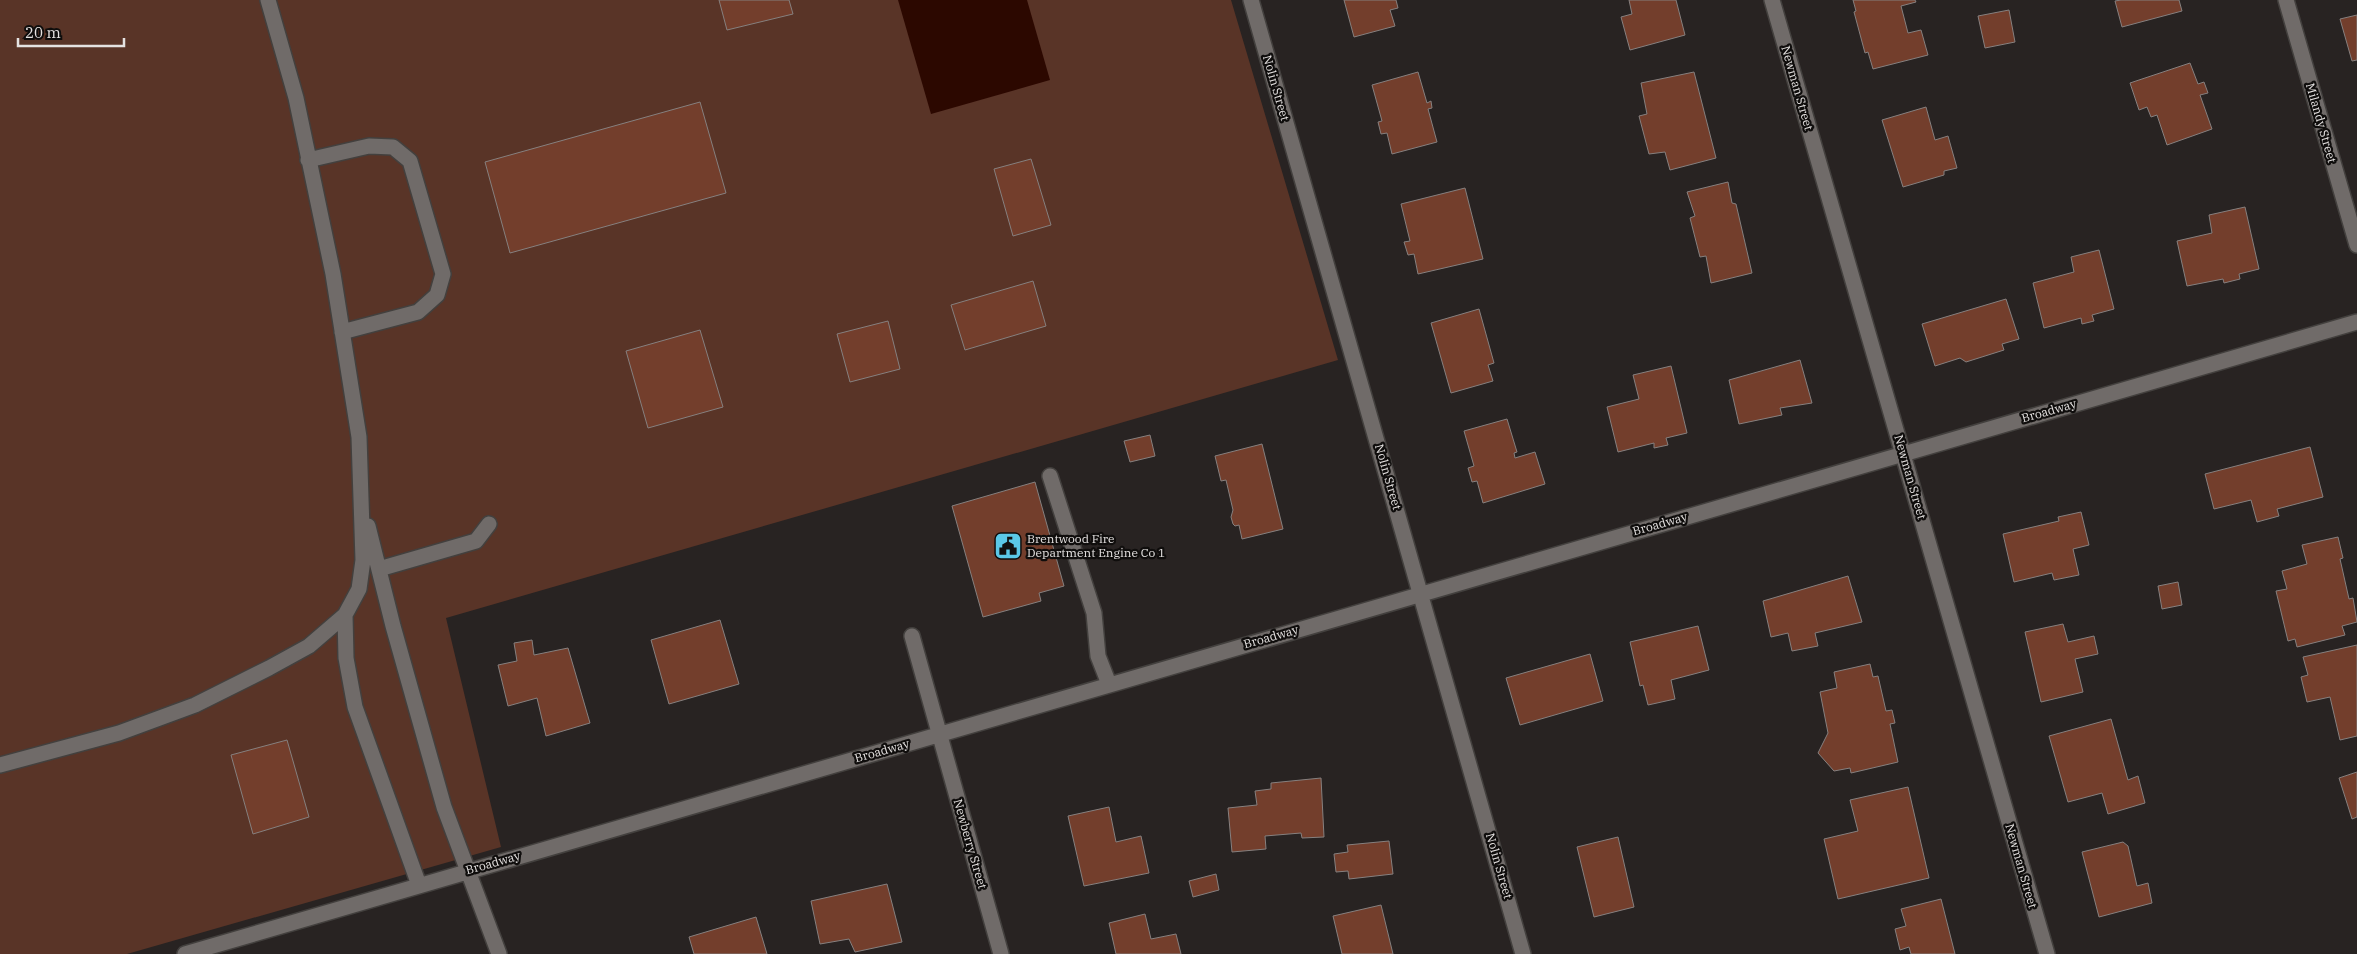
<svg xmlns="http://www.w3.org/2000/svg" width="2357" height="954" font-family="'IBM Plex Serif',serif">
	<rect width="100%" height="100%" fill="#282322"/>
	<!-- green -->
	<path fill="#593427" d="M0 0H1231L1338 360 446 618 501 847 127 954H0Z"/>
	<!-- water -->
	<path fill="#2c0800" d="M898 0H1027L1050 80 931 114Z"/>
	<!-- building -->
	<path fill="#733e2c" stroke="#86807f" d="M719 0H789L793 14 727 30Z
		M1344 0H1396L1398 8 1390 10 1395 26 1354 37Z
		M1629 0H1676L1685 35 1630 50 1621 17 1632 14Z
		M1853 0H1915L1916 2 1901 6 1908 33 1921 30 1928 55 1873 69 1868 52 1865 53 1854 12 1856 11Z
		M2121 0H2179L2182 11 2122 27 2115 1Z
		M2009 10 2015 42 1985 48 1978 16Z
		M2357 15V60L2352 61 2340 19Z
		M2190 63 2198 84 2204 82 2208 93 2200 95 2212 129 2167 145 2157 115 2151 117 2147 107 2139 110 2130 83Z
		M1418 72 1427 103 1431 101 1432 108 1428 109 1437 142 1392 154 1387 133 1381 134 1378 122 1382 121 1372 85Z
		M1694 72 1716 158 1670 170 1665 152 1649 154 1639 116 1647 114 1641 83Z
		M700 102 726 193 510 253 485 162Z
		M1926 107 1935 140 1948 136 1957 168 1944 171V175L1903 187 1882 120Z
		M1031 159 1051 225 1013 236 994 169Z
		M1728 182 1732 203 1736 204 1752 273 1711 283 1706 256 1700 257 1690 218 1695 216 1687 192Z
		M1465 188 1483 259 1418 274 1414 254 1408 255 1404 242 1410 241 1401 204Z
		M2245 207 2259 269 2239 274 2240 279 2224 283 2223 279 2187 286 2177 241 2212 233 2209 215Z
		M2099 250 2114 309 2092 315 2094 321 2082 324 2081 318 2044 328 2033 283 2074 272 2071 257Z
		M1033 281 1046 326 965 350 951 305Z
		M2006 299 2019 339 2002 344 2004 350 1966 362 1960 358 1935 366 1922 324Z
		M1479 309 1494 363 1488 365 1493 381 1451 393 1431 323Z
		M888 321 900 369 850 382 837 334Z
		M700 330 723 407 648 428 626 351Z
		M1800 360 1812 403 1780 408 1782 415 1739 424 1729 380Z
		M1671 366 1687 433 1666 438 1668 445 1654 448V443L1618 452 1607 407 1639 399 1633 375Z
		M1507 419 1517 452 1514 453 1515 458 1535 452 1545 484 1483 503 1477 481 1472 482 1468 468 1474 466 1464 431Z
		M1150 435 1155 456 1130 462 1124 441Z
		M1262 444 1283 529 1242 539 1239 525 1235 526 1233 524 1231 517 1233 510 1226 480 1221 481 1215 456Z
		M2310 447 2323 497 2277 509 2279 516 2257 522 2251 500 2214 509 2205 474Z
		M1035 482 1064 586 1039 593 1041 601 983 617 952 506Z
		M2081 512 2089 545 2073 549 2079 575 2054 580 2052 573 2014 582 2003 534 2059 521 2058 517Z
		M2338 537 2343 558 2340 559 2349 599 2353 598 2357 622 2342 626 2345 635 2297 647 2295 639 2288 641 2276 591 2287 589 2282 571 2307 564 2302 545Z
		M1848 576 1862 622 1815 633 1818 646 1792 651 1788 633 1771 637 1763 601Z
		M2178 582 2182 605 2162 609 2158 586Z
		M720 620 739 684 669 704 651 640Z
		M2063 624 2068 642 2094 636 2098 654 2075 659 2083 692 2041 702 2025 632Z
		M1698 626 1709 670 1671 680 1675 699 1648 705 1643 685 1640 686 1630 642Z
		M532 640 534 655 568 648 590 723 546 736 537 698 508 706 498 665 517 661 514 643Z
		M2357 645V736L2340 740 2330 697 2307 702 2301 677 2308 675 2303 657Z
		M1590 654 1603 701 1520 725 1506 678Z
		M1870 664 1873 677 1878 676 1886 711 1892 710 1895 723 1890 724 1898 762 1851 773 1850 768 1834 771 1818 753 1828 733 1820 692 1837 688 1834 672Z
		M2111 719 2128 780 2138 776 2145 803 2108 814 2102 793 2068 802 2049 736Z
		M287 740 309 817 253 834 231 755Z
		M2357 772V817L2352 819 2339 778Z
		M1321 778 1324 837 1302 838 1301 833 1265 836 1266 849 1232 852 1228 808 1257 805 1255 791 1271 789V783Z
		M1908 787 1929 878 1838 899 1824 839 1858 831 1850 800Z
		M1109 807 1116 842 1141 836 1149 873 1084 886 1068 816Z
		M1618 837 1634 907 1594 917 1577 847Z
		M1389 841 1393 874 1349 879 1348 871 1336 872 1334 854 1348 852 1347 845Z
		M2123 842 2128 846 2137 886 2148 883 2152 903 2099 917 2082 852Z
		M1216 874 1219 890 1193 897 1189 881Z
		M887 884 902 942 855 952 849 939 820 944 811 901Z
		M1941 899 1955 954H1911L1909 947 1900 950 1895 929 1906 926 1901 909Z
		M1381 905 1393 954H1342L1333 916Z
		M1145 914 1151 939 1176 934 1181 954H1116L1109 923Z
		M756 917 767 954H694L689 937Z"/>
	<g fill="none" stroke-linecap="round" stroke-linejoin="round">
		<!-- minor casing -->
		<g stroke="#43403e" stroke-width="18">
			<path id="minor" d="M1251 0 1523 954
				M1772 0 2047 954
				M2286 0 2357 245
				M308 160 369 146 393 147 410 161 443 274 437 295 418 312 342 332
				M1050 476 1094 613 1098 656 1109 684
				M368 526 393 626 444 807 499 954
				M379 569 476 541 489 524
				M345 615 346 658 355 707 419 885
				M912 636 1001 954
				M0 765 119 733 195 705 269 668 309 646 345 615 359 589 363 560 359 437 333 274 296 98 268 0
				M185 954 2357 322"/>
		</g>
		<!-- minor -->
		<use href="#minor" stroke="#706b69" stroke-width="15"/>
	</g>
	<!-- icons -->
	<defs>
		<g id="civic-square" transform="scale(1.4375)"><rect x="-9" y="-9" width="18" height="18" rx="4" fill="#5bc8e7" stroke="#0f0d0c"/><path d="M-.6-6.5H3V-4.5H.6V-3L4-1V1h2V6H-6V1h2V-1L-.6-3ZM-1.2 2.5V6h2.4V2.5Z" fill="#111"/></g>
	</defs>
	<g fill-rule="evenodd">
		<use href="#civic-square" x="1008" y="546"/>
	</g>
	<g text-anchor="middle" stroke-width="4.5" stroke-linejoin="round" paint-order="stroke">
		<!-- street labels -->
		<g font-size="12" fill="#e5e2e1" stroke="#0f0d0c">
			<text transform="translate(1276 88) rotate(74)" y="4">Nolin Street</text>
			<text transform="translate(1797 88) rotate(74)" y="4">Newman Street</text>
			<text transform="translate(2321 123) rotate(74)" y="4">Milandy Street</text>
			<text transform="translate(2049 411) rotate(-16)" y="4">Broadway</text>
			<text transform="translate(1388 477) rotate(74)" y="4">Nolin Street</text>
			<text transform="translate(1910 477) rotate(74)" y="4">Newman Street</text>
			<text transform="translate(1660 524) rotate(-16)" y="4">Broadway</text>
			<text transform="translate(1271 637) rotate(-16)" y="4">Broadway</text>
			<text transform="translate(882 751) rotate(-16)" y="4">Broadway</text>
			<text transform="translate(970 844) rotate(74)" y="4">Newberry Street</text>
			<text transform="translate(493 863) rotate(-16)" y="4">Broadway</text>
			<text transform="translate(1499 866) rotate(74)" y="4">Nolin Street</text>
			<text transform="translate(2021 866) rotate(74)" y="4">Newman Street</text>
		</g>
		<!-- poi labels -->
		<g font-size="12" fill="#e5e2e1" stroke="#0f0d0c" text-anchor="start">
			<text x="1027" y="543">Brentwood Fire<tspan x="1027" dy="14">Department Engine Co 1</tspan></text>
		</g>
	</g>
	<!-- scale -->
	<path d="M18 38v8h106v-8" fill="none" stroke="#e5e2e1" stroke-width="2.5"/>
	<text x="25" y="38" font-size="15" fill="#e5e2e1" stroke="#0f0d0c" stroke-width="4" paint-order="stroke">20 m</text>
</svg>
